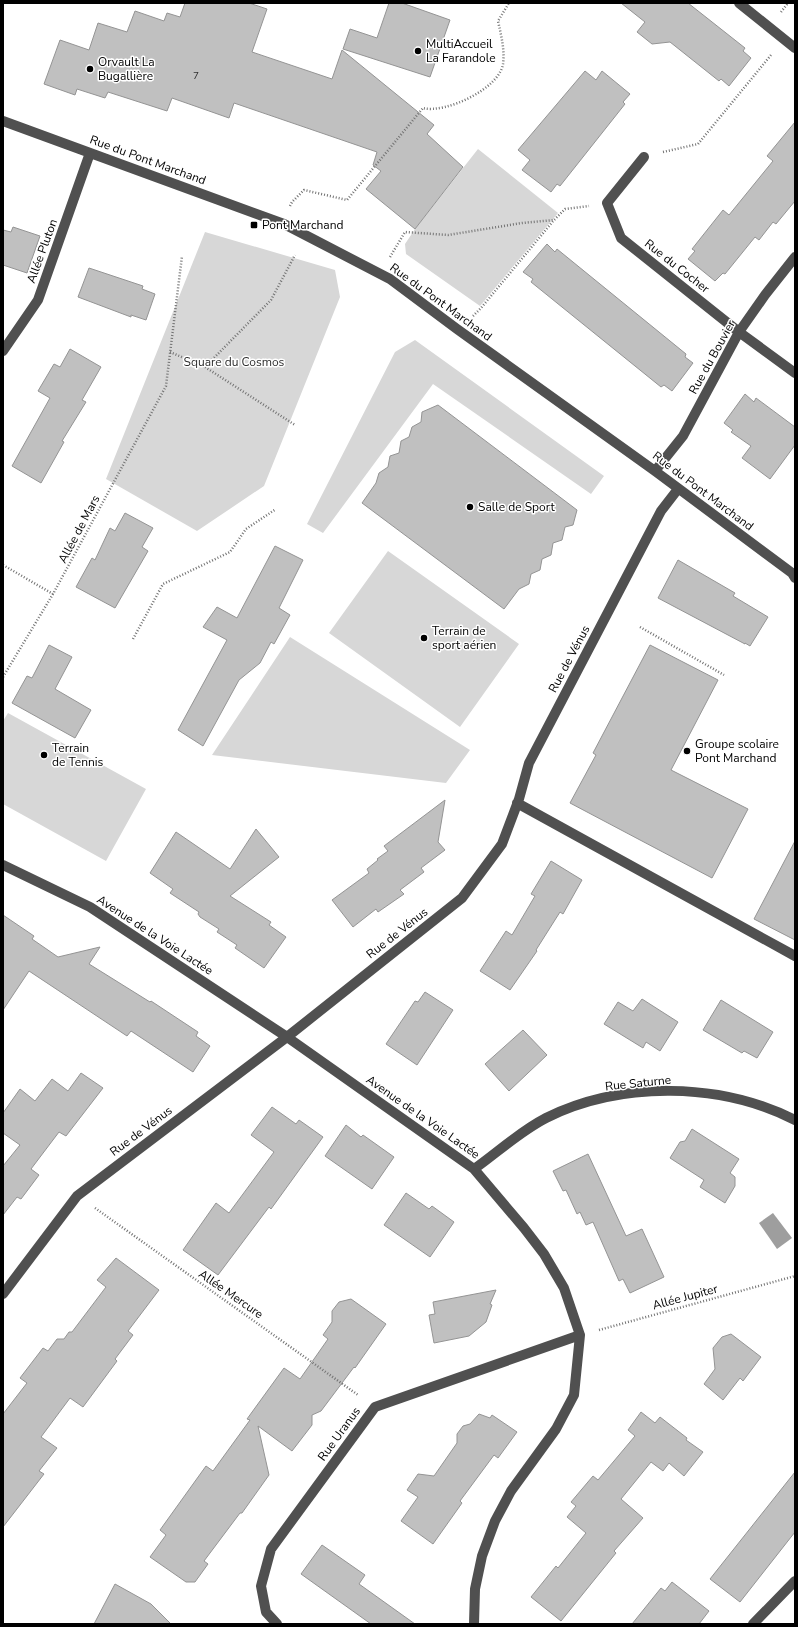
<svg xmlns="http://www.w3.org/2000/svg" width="798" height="1627" font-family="'Nunito Sans',sans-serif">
	<rect width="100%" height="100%" fill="#fff"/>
	<!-- green -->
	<path fill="#d7d7d7" d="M478 149 558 213 480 306 406 254 405 244 415 229Z
		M205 232 335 270 340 297 264 486 197 531 106 479Z
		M415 340 604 476 591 494 433 384 323 533 307 524 395 352Z
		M388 551 519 644 460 727 329 633Z
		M290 637 470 750 446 783 212 755Z
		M8 713 146 789 106 861 3 804V721Z"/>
	<!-- water -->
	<path fill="#9e9e9e" d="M773 1213 792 1238 777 1249 759 1223Z"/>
	<!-- building -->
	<path fill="#c0c0c0" stroke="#949494" d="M185 3H249L267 9 252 52 332 79 342 50 434 125 427 134 463 167 415 229 366 189 381 171 373 165 377 152 234 103 229 118 172 98 167 111 108 92 105 98 77 89 75 95 44 84 60 40 89 50 98 23 127 32 135 11 164 21 167 13 180 17Z
		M389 3H402L450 20 430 77 343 49 350 29 377 38Z
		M621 3H688L745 48 743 51 751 58 729 86 721 79 719 81 670 42 652 44 637 32 645 22Z
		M585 71 596 80 602 71 630 94 623 102 625 104 560 186 557 184 551 192 522 170 530 160 518 150Z
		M795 122V201L776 224 773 222 759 240 755 237 725 274 723 273 715 281 688 259 695 251 692 249 723 210 729 215 773 161 767 156Z
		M13 227 40 236 27 273 3 265V230L11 232Z
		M547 244 555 252 557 249 686 354 685 357 693 363 672 391 664 385 661 387 531 282 533 279 523 272Z
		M89 268 143 286 142 289 155 294 146 320 131 315V317L78 297Z
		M70 349 101 367 82 400 86 402 62 441 64 442 41 483 12 466 50 398 38 391 54 364 60 367Z
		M745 394 754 402 756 398 795 427V445L770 479 742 458 751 446 731 432 733 430 724 423Z
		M438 405 577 510 573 525 565 527 562 540 553 543 551 555 542 559 540 570 531 574 529 584 519 589 504 609 362 503 376 483 379 473 388 467 390 456 399 453 401 441 409 437 412 427 421 422 422 412Z
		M125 513 153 528 142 547 148 551 115 608 76 587 92 558 95 560 110 528 115 531Z
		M275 546 303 560 279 608 290 615 274 644 271 642 260 663 239 680 203 746 178 730 227 640 203 627 217 607 237 618Z
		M678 560 735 593 733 596 768 617 750 646 745 643V644L658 598Z
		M49 645 72 657 55 689 91 710 75 738 12 703 27 676 32 678Z
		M650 645 718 680 671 770 748 809 712 878 570 803 596 755 593 753Z
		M445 800 438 842 445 850 421 868 424 872 400 890 404 894 378 912 376 909 353 927 332 900 369 873 367 869 378 860 377 859 388 851 384 846Z
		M256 829 279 857 230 896 271 922 269 925 286 937 264 968 235 948 237 945 217 932 219 929 200 917 198 914 199 912 170 893 173 889 150 873 176 832 230 869Z
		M795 841V940L754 919Z
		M551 861 582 880 563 914 560 912 536 950 537 951 510 990 480 971 506 931 512 935 535 896 531 894Z
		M3 915 34 936 32 939 58 957 100 947 89 964 150 1002 151 1001 198 1032 196 1036 210 1046 193 1072 131 1031 127 1036 29 971 3 1010Z
		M425 992 453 1010 417 1065 386 1044 415 1001 418 1002Z
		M642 999 678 1022 660 1051 646 1042 643 1048 604 1024 618 1002 633 1011Z
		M721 1000 773 1032 757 1058 744 1051 742 1053 703 1030Z
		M523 1030 547 1055 509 1091 485 1064Z
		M81 1073 103 1088 66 1136 59 1132 31 1169 39 1175 21 1199 17 1197 3 1215V1166L20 1145 3 1133V1113L20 1089 35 1101 52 1079 68 1091Z
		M272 1107 296 1124 299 1120 323 1137 271 1209 269 1207 218 1275 183 1250 216 1203 229 1213 274 1152 251 1135Z
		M346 1125 361 1137 363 1135 394 1157 372 1189 325 1156Z
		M692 1129 739 1159 730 1173 735 1177V1186L725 1203 700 1187 704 1180 670 1158 680 1142 685 1141Z
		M588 1154 626 1236 642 1229 664 1277 630 1293 623 1279 619 1281 593 1222 586 1225 580 1212 577 1214 566 1190 563 1191 553 1171Z
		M406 1193 429 1209 432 1206 454 1222 430 1257 384 1225Z
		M116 1258 159 1290 128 1331 133 1335 115 1359 117 1361 83 1407 70 1398 41 1437 57 1448 39 1471 44 1474 3 1527V1414L27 1383 20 1378 43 1348 48 1351 57 1339H64L69 1332H72L106 1287 97 1280Z
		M496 1290 490 1304 492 1305 486 1322 469 1336 434 1343 429 1315 435 1314 433 1302Z
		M351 1299 386 1324 355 1368 354 1367 321 1411 312 1415V1425L292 1451 258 1426 269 1475 242 1513H240L204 1561 208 1564 195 1582H186L150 1557 166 1535 160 1530 206 1466 213 1471 250 1420 247 1419 284 1368 300 1379 328 1339 323 1335 332 1322V1311L339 1302Z
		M731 1334 761 1357 743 1381 740 1378 723 1400 704 1384 715 1369 713 1348 722 1337Z
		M641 1412 655 1423 660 1417 687 1438 686 1440 703 1452 684 1476 669 1463 663 1471 651 1462 621 1499 643 1518 614 1551 616 1553 561 1621 531 1597 556 1566 558 1568 586 1533 567 1517 576 1506 571 1502 593 1476 598 1480 635 1436 628 1430Z
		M479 1414 490 1418 492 1415 517 1432 498 1458 494 1455 460 1501 462 1503 433 1544 401 1521 418 1497 407 1490 418 1474 434 1476 457 1443V1434L463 1426 470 1424Z
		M795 1472V1532L740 1602 710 1579Z
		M322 1545 365 1575 359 1584 415 1624H371L301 1574Z
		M672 1582 709 1611 699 1624H632L661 1588 665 1591Z
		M115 1584 151 1604 171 1624H94Z"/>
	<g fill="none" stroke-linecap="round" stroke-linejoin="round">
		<!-- path -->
		<path stroke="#727272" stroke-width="2.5" stroke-dasharray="1 2" stroke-linecap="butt" d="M781 12 788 3
			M663 152 698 144 771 55
			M290 206 292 202 304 190 347 200 423 108C445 114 499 89 503 64 505 50 501 35 498 21L509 3
			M390 257 405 232 448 235 522 223 554 220
			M473 316 481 308 554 220 565 209 589 206
			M170 352 205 367 271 300 295 255
			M205 367 295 425
			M3 565 53 594
			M640 627 724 675
			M133 639 163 584 230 552 246 529 276 509
			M3 677 53 594 166 386 182 256
			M95 1208 358 1395
			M599 1330 795 1276"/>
		<!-- minor -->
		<path stroke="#505050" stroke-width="10" d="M739 3 795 48
			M3 121 284 224 390 279 457 329 655 471 792 573 795 578
			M644 157 607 203 621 238 739 332 795 373
			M3 351 38 300 90 153
			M655 471 683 436 739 332 765 295 795 257
			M517 803 795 956
			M3 865 90 907 287 1037 474 1169 524 1228 544 1254 564 1288 580 1335 574 1395 556 1429 511 1491 495 1521 482 1556 475 1589 474 1624
			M474 1169C498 1152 519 1132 546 1118 621 1081 720 1082 795 1120
			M3 1294 77 1196 287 1037 462 898 502 844 519 799 529 763 661 511 678 489
			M277 1624 266 1612 261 1586 271 1549 375 1407 580 1335
			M753 1624 795 1581"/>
	</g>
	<!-- markers -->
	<g fill="#000" stroke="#fff" stroke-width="1.5">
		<circle cx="418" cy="51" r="4"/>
		<circle cx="90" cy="69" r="4"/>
		<rect x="250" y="221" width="8" height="8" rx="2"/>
		<circle cx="470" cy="507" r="4"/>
		<circle cx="424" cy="638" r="4"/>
		<circle cx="687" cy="751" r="4"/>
		<circle cx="44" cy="755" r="4"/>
	</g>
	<g text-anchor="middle" stroke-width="3" stroke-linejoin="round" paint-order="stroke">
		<!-- number labels -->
		<g font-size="10" fill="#303030">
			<text x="196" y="79">7</text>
		</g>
		<!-- poi labels -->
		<g font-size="12" fill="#000" stroke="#fff" text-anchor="start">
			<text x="426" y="48">MultiAccueil<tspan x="426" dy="14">La Farandole</tspan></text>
			<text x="98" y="66">Orvault La<tspan x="98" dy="14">Bugallière</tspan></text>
			<text x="262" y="229">Pont Marchand</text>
			<text x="478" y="511">Salle de Sport</text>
			<text x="432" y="635">Terrain de<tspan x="432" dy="14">sport aérien</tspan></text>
			<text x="695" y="748">Groupe scolaire<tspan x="695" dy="14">Pont Marchand</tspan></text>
			<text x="52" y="752">Terrain<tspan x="52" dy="14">de Tennis</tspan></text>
		</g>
		<!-- street labels -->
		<g font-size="12" fill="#000" stroke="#fff">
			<text transform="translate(148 160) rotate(20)" y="4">Rue du Pont Marchand</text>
			<text transform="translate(42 251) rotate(-70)" y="4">Allée Pluton</text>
			<text transform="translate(677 266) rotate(38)" y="4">Rue du Cocher</text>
			<text transform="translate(441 302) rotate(36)" y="4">Rue du Pont Marchand</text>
			<text transform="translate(712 357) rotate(-61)" y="4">Rue du Bouvier</text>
			<text transform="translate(703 491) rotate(37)" y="4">Rue du Pont Marchand</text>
			<text transform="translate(79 529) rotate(-62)" y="4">Allée de Mars</text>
			<text transform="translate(569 659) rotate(-62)" y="4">Rue de Vénus</text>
			<text transform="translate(397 933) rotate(-38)" y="4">Rue de Vénus</text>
			<text transform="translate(155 935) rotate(33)" y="4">Avenue de la Voie Lactée</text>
			<text transform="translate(638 1083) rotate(-6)" y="4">Rue Saturne</text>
			<text transform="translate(423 1117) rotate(35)" y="4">Avenue de la Voie Lactée</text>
			<text transform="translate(141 1131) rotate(-37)" y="4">Rue de Vénus</text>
			<text transform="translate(231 1294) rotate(35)" y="4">Allée Mercure</text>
			<text transform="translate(685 1297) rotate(-15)" y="4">Allée Jupiter</text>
			<text transform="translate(339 1434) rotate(-54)" y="4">Rue Uranus</text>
		</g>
		<!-- park labels -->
		<g font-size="12" fill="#2e2e2e" stroke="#fff">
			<text x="234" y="366">Square du Cosmos</text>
		</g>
	</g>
	<!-- border -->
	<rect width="798" height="1627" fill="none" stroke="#000000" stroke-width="8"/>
</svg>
